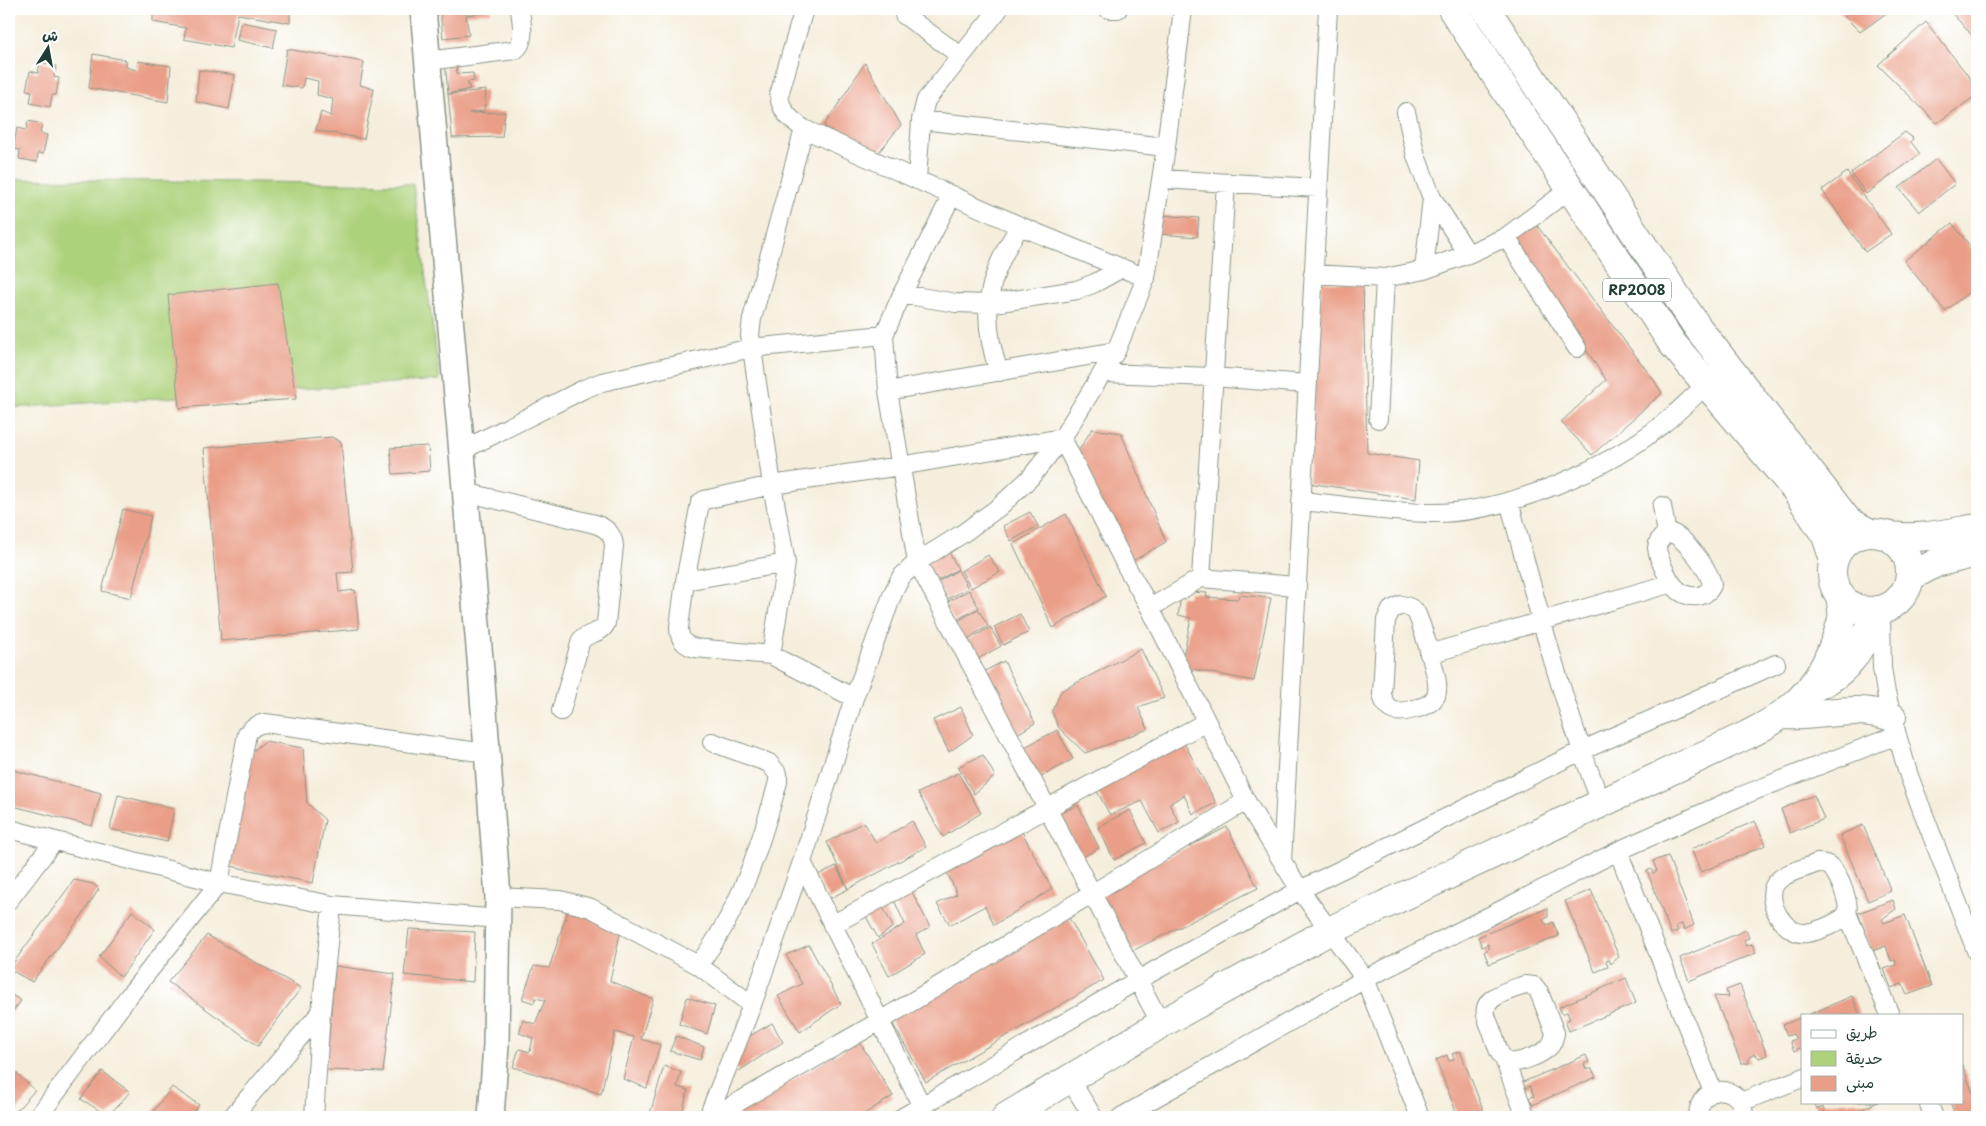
<svg xmlns="http://www.w3.org/2000/svg" width="1986" height="1126" font-family="'Playpen Sans','Playpen Sans Arabic',sans-serif">
	<rect width="100%" height="100%" fill="#fff"/>
	<filter id="ink" filterUnits="userSpaceOnUse"><feTurbulence type="fractalNoise" baseFrequency=".02" numOctaves="2"/><feDisplacementMap in="SourceGraphic" scale="10" xChannelSelector="R" yChannelSelector="G"/><feConvolveMatrix kernelMatrix="1 2 1 2 8 2 1 2 1" color-interpolation-filters="sRGB"/></filter>
	<filter id="wash" filterUnits="userSpaceOnUse"><feTurbulence type="fractalNoise" baseFrequency=".0096" numOctaves="4" result="noise"/><feDisplacementMap in="SourceGraphic" scale="20" xChannelSelector="R" yChannelSelector="G"/><feGaussianBlur stdDeviation="1.12" result="paint"/><feColorMatrix in="noise" values="0 0 0 0 0 0 0 0 0 0 0 0 0 0 0 0 0 1.4 0 .05"/><feComposite in="paint" operator="in"/></filter>
	<g filter="url(#wash)">
		<rect width="100%" height="100%" fill="#f5eedc"/>
		<!-- green -->
		<path fill="#add27b" stroke="#668858" d="M9 179 413 184 440 380 9 408Z"/>
		<g id="blocks">
			<!-- building -->
			<path fill="#ea9e87" d="M153 9H290V23L238 14 231 48 184 39 186 28 153 22Z
				M440 9H490L491 12 466 15 469 35 443 38Z
				M1837 9H1892L1860 32Z
				M1953 9H1977V41L1950 11Z
				M241 22 277 29 273 48 237 40Z
				M1926 22 1977 87V95L1937 123 1878 65Z
				M287 49 364 62 360 85 374 89 364 139 316 130 321 112 331 116 333 99 317 95 318 81 304 78 302 88 281 85Z
				M93 54 126 60V67L136 70 138 61 171 66 168 102 89 88Z
				M40 62 56 66 54 77 59 78 56 95H52L50 107 30 103 32 91 26 90 30 71 38 73Z
				M445 62H456L457 74 473 73 474 81 467 82 470 89 448 94 486 90 484 111 469 113 505 112 502 137 452 138V135L448 94Z
				M865 63 901 125 874 158 824 126Z
				M199 70 235 75 229 109 196 102Z
				M28 121 42 124 40 133 47 135 43 154 38 153 37 162 19 159 20 150 13 149 17 128 26 130Z
				M1905 132 1913 138 1911 142 1920 154 1866 194 1851 173Z
				M1936 159 1955 184 1919 212 1899 188Z
				M1847 172 1891 234 1865 252 1822 190Z
				M1161 215 1199 218 1197 237 1159 234Z
				M1535 223 1654 380 1662 393 1592 455 1561 422 1606 380 1513 239Z
				M1952 223 1977 255V286L1945 311 1904 261Z
				M1322 281 1363 285 1367 453 1419 461 1416 499 1308 483Z
				M278 283 296 399 179 408 168 295Z
				M1092 429 1121 433 1166 542 1129 563 1074 458Z
				M332 437 341 442 353 572 337 573 339 592 355 590 359 629 221 641 204 448Z
				M428 446 430 471 393 474 390 448Z
				M123 509 151 516 131 598 102 591Z
				M1030 512 1038 526 1011 541 1003 526Z
				M1066 514 1106 596 1053 628 1013 544Z
				M947 548 958 569 935 582 923 563Z
				M988 555 1000 572 971 588 961 571Z
				M958 570 968 588 946 600 936 583Z
				M969 590 979 608 954 621 945 603Z
				M1190 592 1207 593 1206 597 1238 599 1239 595 1271 598 1254 681 1181 667 1191 618 1178 615 1181 597H1188Z
				M978 609 988 626 965 640 955 623Z
				M1020 614 1029 632 1003 645 994 627Z
				M990 627 1001 646 976 660 965 642Z
				M1141 649 1164 698 1138 707 1148 729 1085 753 1059 728 1052 712 1061 691Z
				M1004 661 1035 723 1014 736 981 673Z
				M961 707 973 735 949 752 933 720Z
				M1057 730 1073 759 1036 780 1021 749Z
				M1182 739 1216 803 1193 814 1184 795 1169 804 1179 822 1159 833 1142 801 1110 815 1093 784Z
				M265 741 303 748 307 803 325 820 313 883 226 865 253 751Z
				M983 755 995 776 974 794 958 767Z
				M9 769 101 793 92 826 9 805Z
				M958 773 981 813 943 837 918 793Z
				M118 795 174 809 167 842 110 829Z
				M1814 795 1824 819 1790 833 1781 809Z
				M1078 805 1099 848 1079 859 1057 815Z
				M1130 810 1146 843 1114 860 1098 827Z
				M912 821 926 847 848 889 827 842 864 822 876 843Z
				M1755 821 1766 845 1701 872 1691 849Z
				M1863 825 1891 891 1868 901 1840 835Z
				M1227 827 1258 888 1128 953 1097 893Z
				M1020 828 1052 889 994 925 985 906 950 925 937 904 957 894 945 868Z
				M1668 856 1694 925 1684 930 1682 924 1676 926 1678 931 1671 934 1647 871 1651 869 1653 873 1657 871 1653 861Z
				M836 866 848 889 829 899 816 876Z
				M74 880 93 884 99 889 83 914 32 982 9 969Z
				M909 886 930 927 916 935 925 954 889 976 872 944 905 924 892 896Z
				M1591 890 1619 957 1611 964 1609 960 1606 961 1608 967 1595 972 1565 901Z
				M1893 900 1896 909 1882 919 1884 923 1905 915 1932 986 1907 995 1902 984 1891 988 1884 969 1896 965 1895 960 1891 961 1886 946 1872 951 1858 913Z
				M881 903 893 927 878 938 864 913Z
				M570 904 620 934 610 981 653 999 641 1039 660 1045 647 1088 623 1079 634 1037 615 1032 601 1094 513 1067 519 1049 530 1052 533 1038 519 1033 523 1020 535 1024 545 1000 535 998 534 1003 522 999 534 966 549 968Z
				M1548 908V917L1543 920 1547 925 1553 922 1559 936 1489 964 1484 952 1488 949V944L1482 947 1478 937Z
				M132 911 155 929 121 977 99 957Z
				M1069 918 1104 980 926 1082 890 1019Z
				M409 929 475 932 473 982 404 975Z
				M1746 930 1749 938 1744 940 1746 946 1752 944 1756 953 1689 981 1680 958Z
				M207 935 301 988 258 1046 168 982Z
				M809 945 841 1004 800 1032 778 996 802 984 786 955Z
				M335 966 395 974 383 1072 326 1070Z
				M1626 978 1636 1003 1569 1031 1565 1021 1570 1019 1567 1012 1562 1014 1559 1007Z
				M1740 985 1767 1055 1759 1058 1755 1054 1749 1057V1063H1741L1714 996 1728 997 1726 990Z
				M9 993 21 1001 9 1016Z
				M1852 996 1860 1015H1808Z
				M687 997 715 1006 707 1034 679 1024Z
				M1802 1017V1047L1794 1051 1790 1041 1796 1039 1793 1034 1787 1036 1783 1025Z
				M772 1023 783 1042 739 1071 734 1064 748 1037Z
				M676 1036 704 1047 700 1060 670 1051Z
				M859 1041 893 1096 859 1117H729Z
				M1460 1051 1486 1117H1458L1436 1060 1447 1055 1449 1061 1454 1059 1452 1054Z
				M1586 1055 1589 1062 1584 1064 1586 1069H1592L1596 1077 1532 1105 1529 1098 1534 1096 1530 1086 1524 1089 1521 1083Z
				M1962 1065 1977 1103V1115L1971 1117H1956L1950 1102H1962Z
				M664 1066 681 1072 677 1087 688 1090 681 1117H649Z
				M14 1071 35 1090 11 1117H9V1078Z
				M102 1071 130 1092 108 1116 81 1099Z
				M172 1087 199 1105 189 1117H149Z
				M1814 1102H1878L1843 1117H1819L1818 1115 1825 1112 1823 1107 1817 1109Z"/>
		</g>
	</g>
	<g filter="url(#ink)">
		<use href="#blocks" fill-opacity="0" stroke="#8a9688" stroke-width="1"/>
		<g fill="none" stroke-linecap="round" stroke-linejoin="round">
			<!-- street casing -->
			<g stroke="#8a9688" stroke-width="20">
				<path id="street" d="M804 9 779 95C781 112 790 119 804 129L1020 226 1146 278
					M1108 9H1118
					M1328 9C1312 293 1296 577 1282 861L1300 890 1365 979 1420 1117
					M904 15 961 56
					M427 61 515 50C527 42 521 21 520 9
					M1406 112 1416 156 1432 198 1468 254
					M921 120 1166 147
					M1161 179 1318 188
					M917 180 921 120 926 100 999 9
					M952 195 902 294 884 335 888 391 917 562 1161 1024
					M1506 237 1577 348
					M1424 270 1432 198
					M1313 274 1385 278 1424 270 1468 254 1506 237 1570 189
					M902 294 956 303 988 304 1077 290 1095 283 1122 268
					M999 372C979 314 987 276 1020 226
					M1104 373 1212 377 1307 384
					M888 391 1116 351
					M1378 419 1385 278
					M461 451 584 389 602 382 751 348 884 335
					M465 492 595 524C607 528 613 534 614 546L606 623C602 634 589 632 581 640L561 711
					M1301 501C1345 505 1390 513 1434 513 1507 513 1608 469 1664 423 1679 411 1692 398 1706 385
					M1509 501C1536 603 1563 704 1601 803
					M1662 506 1667 534
					M1671 533C1684 536 1711 572 1712 585 1706 600 1686 599 1676 588 1669 582 1658 558 1657 548 1658 540 1663 535 1671 533Z
					M1201 578 1226 183
					M685 581 786 563
					M1401 605C1407 606 1411 607 1415 611 1420 617 1437 675 1437 684 1438 688 1437 692 1436 696 1431 705 1422 707 1414 709 1397 714 1386 713 1382 694L1386 620 1391 610Z
					M1150 608 1201 578 1295 586
					M1881 615 1882 668 1886 693 1897 735 1909 776 1977 953
					M1429 654 1672 583
					M771 655 786 563 772 485 750 335 752 319 804 129
					M854 698 771 655 695 648C684 645 679 639 679 627L685 581 700 503 704 500 772 485 900 466 1062 438 1126 566 1150 608 1246 801 1282 861
					M9 829 219 883 332 905 499 919
					M1618 851 1713 1092
					M802 862 927 1117
					M1817 863C1821 863 1825 863 1828 865 1837 869 1851 904 1847 913 1843 922 1816 932 1806 933 1785 936 1763 900 1776 883 1784 872 1805 869 1817 863Z
					M498 897 560 900 591 908 698 965 752 1005
					M9 900 54 841
					M1847 913 1890 1015
					M832 925 1206 722
					M698 965C740 912 760 846 778 782V774L769 763 712 742
					M1525 985 1534 986 1539 992 1555 1033C1554 1039 1553 1043 1549 1047 1543 1054 1515 1066 1507 1061 1499 1057 1497 1045 1494 1037 1492 1030 1488 1023 1486 1015 1482 996 1511 990 1525 985Z
					M1504 1059 1526 1117
					M1069 1078 1093 1117
					M1741 1102 1802 1078
					M1928 1102 1934 1117
					M38 1117 128 997 219 883 247 734C252 727 256 725 265 723L486 753
					M232 1117 321 1012
					M314 1117 321 1012 332 905
					M708 1117 752 1005 802 862 854 698 893 593 901 577 917 562 962 534 999 507 1030 478 1062 438 1116 351 1146 278 1166 147 1183 9
					M712 1117 880 1021 1246 801
					M903 1117 1138 980 1300 890 1581 751 1776 664
					M1121 1117 1365 979 1618 851 1741 796 1897 735
					M1698 1117C1698 1082 1744 1082 1744 1117"/>
			</g>
			<!-- secondary casing -->
			<g stroke="#8a9688" stroke-width="28">
				<path id="secondary" d="M423 9 481 670 498 897 496 1045 491 1117"/>
			</g>
			<!-- primary casing -->
			<g stroke="#8a9688" stroke-width="30">
				<path id="primary" d="M1815 687C1852 671 1862 645 1878 610
					M1782 715C1822 718 1852 703 1892 717
					M1006 1117 1161 1024 1329 931 1747 735C1789 714 1815 693 1832 649 1836 639 1840 629 1842 619 1843 611 1841 603 1840 595"/>
			</g>
			<!-- highway casing -->
			<g stroke="#8a9688" stroke-width="30">
				<path id="highway" d="M1452 9 1672 343 1795 489 1826 536 1834 560
					M1486 9 1698 328 1848 521 1870 533
					M1832 572a39 39 0 1 1 78 0a39 39 0 1 1-78 0Z
					M1882 534C1912 542 1947 533 1977 528
					M1910 577 1936 563 1977 553"/>
			</g>
			<!-- street -->
			<use href="#street" stroke="#fff" stroke-width="18"/>
			<!-- secondary -->
			<use href="#secondary" stroke="#fff" stroke-width="25"/>
			<!-- primary -->
			<use href="#primary" stroke="#fff" stroke-width="28"/>
			<!-- highway -->
			<use href="#highway" stroke="#fff" stroke-width="28"/>
		</g>
	</g>
	<g text-anchor="middle" stroke-width="4" stroke-linejoin="round" paint-order="stroke">
		<!-- shield labels -->
		<rect fill="#fff" stroke="#627771" stroke-width="1" x="1603" y="278.5" width="68" height="23" rx="4"/>
		<g font-size="14" font-weight="bold" fill="#1f3d34">
			<text x="1637" y="295">RP2008</text>
		</g>
	</g>
	<!-- margin -->
	<rect width="1986" height="1126" fill="none" stroke="#fff" stroke-width="30"/>
	<!-- legend -->
	<rect x="1801" y="1014" width="162" height="90" fill="#ffffff" stroke="#a5b1ae"/>
	<rect x="1811" y="1030" width="25" height="8" fill="#ffffff" stroke="#a5b1ae"/>
	<text x="1846" y="1038" font-size="15" fill="#1f3d34">طريق</text>
	<rect x="1811" y="1051" width="25" height="15" fill="#add27b" stroke="#a5b1ae"/>
	<text x="1846" y="1064" font-size="15" fill="#1f3d34">حديقة</text>
	<rect x="1811" y="1076" width="25" height="15" fill="#ea9e87" stroke="#a5b1ae"/>
	<text x="1846" y="1088" font-size="15" fill="#1f3d34">مبنى</text>
	<!-- north arrow -->
	<g transform="translate(48 48) rotate(11)" stroke="#ffffff" stroke-width="4" paint-order="stroke">
	<path d="M0-4L9 19L0 12L-9 19Z" fill="#1f3d34"/>
	<text y="-8" font-size="14" font-weight="bold" text-anchor="middle" fill="#1f3d34">ش</text>
	</g>
</svg>
